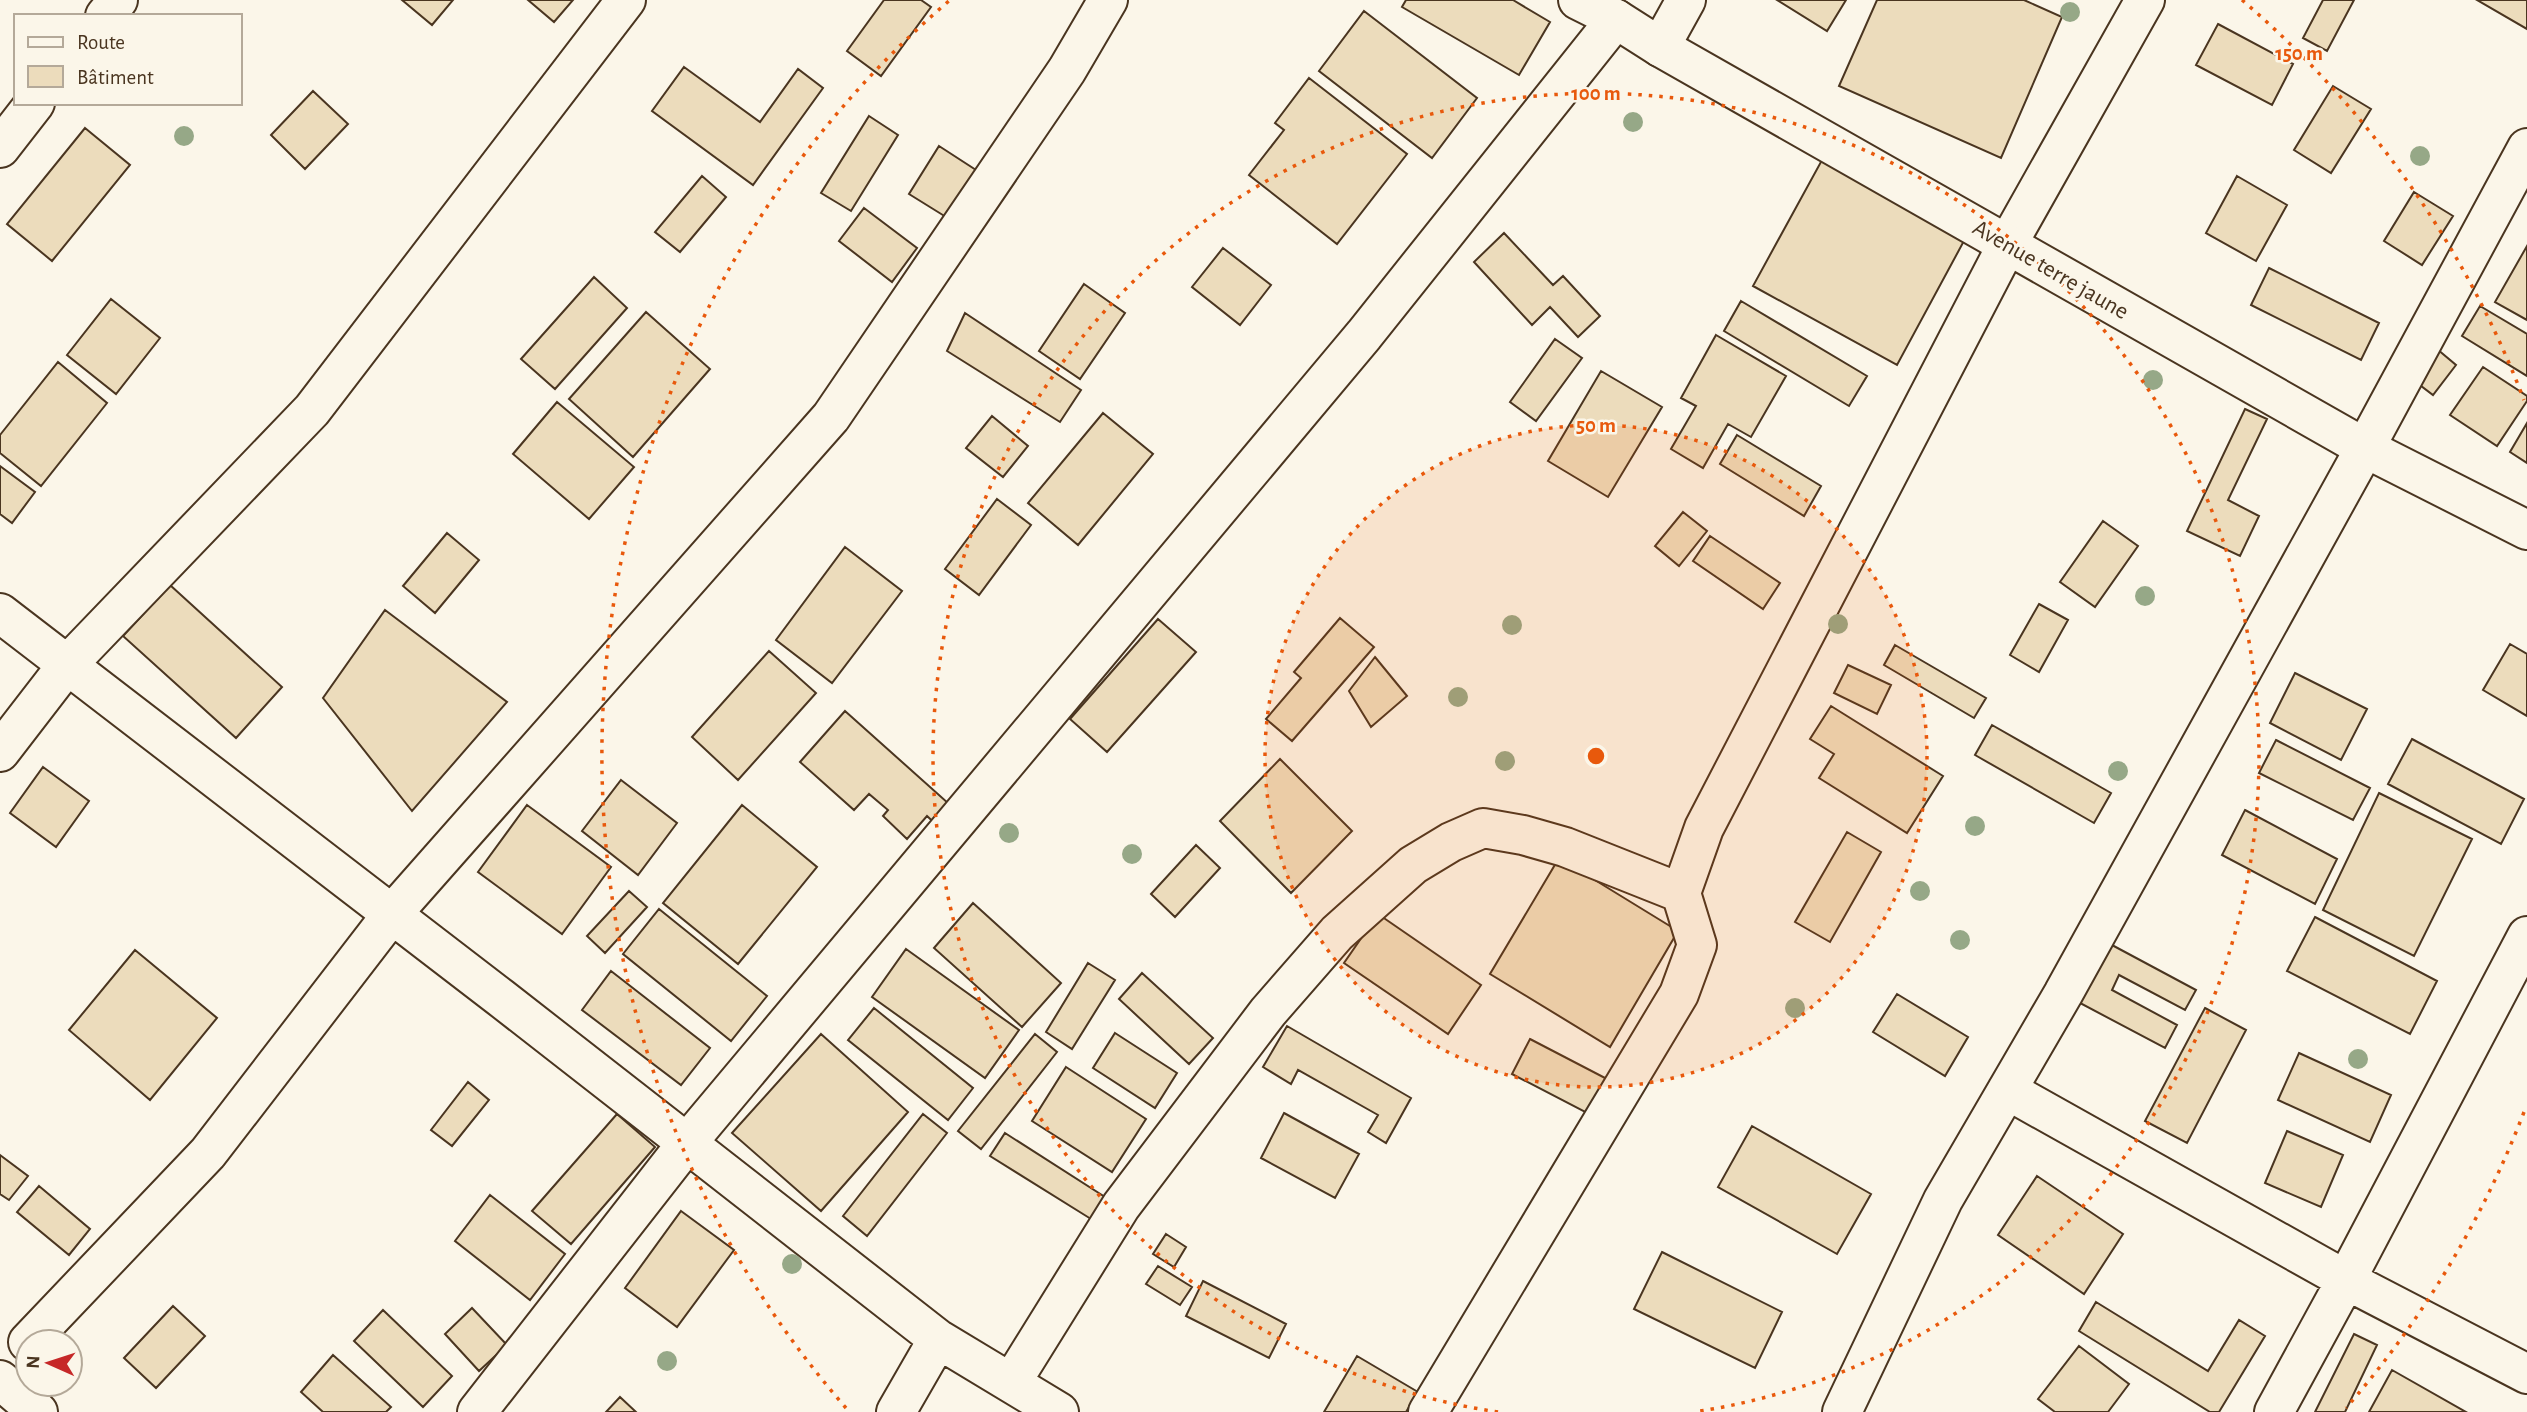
<svg xmlns="http://www.w3.org/2000/svg" width="2527" height="1412" font-family="'Alegreya Sans',sans-serif">
	<rect width="100%" height="100%" fill="#fbf6e9"/>
	<!-- building -->
	<path fill="#ecdcbc" stroke="#4a3520" stroke-width="2" d="M402 0H453L432 25Z
		M528 0H573L554 22Z
		M884 0H921L931 7 881 76 847 51Z
		M1406 0H1513L1550 22 1519 75 1402 7Z
		M1777 0H1846L1827 31Z
		M1877 0H2024L2062 17 2001 158 1839 86Z
		M2323 0H2354L2327 51 2303 38Z
		M2477 0H2527V29Z
		M1364 11 1477 98 1432 158 1319 71Z
		M2218 24 2293 64 2272 105 2196 65Z
		M684 67 760 122 798 69 823 88 753 185 652 111Z
		M1309 78 1407 154 1337 244 1249 175 1284 130 1275 123Z
		M2333 86 2371 109 2331 173 2294 150Z
		M313 91 348 124 305 169 271 135Z
		M869 116 898 135 851 211 821 193Z
		M85 128 130 165 52 261 7 224Z
		M939 146 976 170 946 217 909 194Z
		M1822 160 1965 239 1897 365 1753 286Z
		M702 176 726 197 680 252 655 232Z
		M2237 176 2287 205 2256 261 2206 233Z
		M2414 192 2453 216 2422 265 2384 241Z
		M864 208 917 248 892 282 839 241Z
		M1504 233 1553 285 1563 276 1600 316 1578 337 1550 307 1532 325 1474 262Z
		M2527 246V320L2495 302Z
		M1223 248 1271 285 1240 325 1192 287Z
		M2269 268 2379 323 2361 360 2251 305Z
		M594 277 627 308 555 389 521 359Z
		M1084 284 1125 313 1080 379 1039 351Z
		M111 299 160 338 116 394 67 355Z
		M1741 301 1867 376 1849 406 1724 331Z
		M2480 306 2527 334V376L2462 336Z
		M646 312 710 369 633 457 569 399Z
		M965 313 1081 390 1060 422 947 351Z
		M1716 335 1786 376 1751 437 1728 424 1703 468 1671 449 1696 406 1681 398Z
		M1555 339 1582 358 1536 421 1510 402Z
		M2437 349 2456 365 2433 395 2412 379Z
		M58 362 107 403 41 486 0 453V435Z
		M2483 367 2527 396V401L2497 446 2450 415Z
		M1601 371 1662 407 1608 497 1548 461Z
		M557 402 634 467 589 519 513 454Z
		M2245 409 2267 419 2228 500 2259 516 2240 556 2187 531Z
		M1103 413 1153 454 1078 545 1028 503Z
		M992 416 1028 446 1003 477 966 448Z
		M2527 423V463L2510 452Z
		M1737 435 1821 486 1804 516 1720 464Z
		M0 466 35 492 12 523 0 514Z
		M997 499 1031 525 979 595 945 569Z
		M1683 512 1707 531 1679 566 1655 546Z
		M2103 521 2138 546 2095 607 2060 582Z
		M447 533 479 560 435 613 403 586Z
		M1710 536 1780 583 1763 609 1693 561Z
		M845 547 902 591 832 683 776 640Z
		M170 585 282 687 236 738 123 636Z
		M2039 604 2068 620 2039 672 2010 655Z
		M385 610 507 702 412 811 323 698Z
		M1340 618 1374 647 1292 741 1266 719 1301 678 1294 672Z
		M1158 619 1196 652 1107 752 1070 719Z
		M2510 644 2527 654V716L2483 690Z
		M1895 645 1986 698 1974 718 1884 665Z
		M769 651 816 693 738 780 692 737Z
		M1375 657 1407 696 1371 727 1349 691Z
		M1848 665 1891 685 1877 714 1834 693Z
		M2295 673 2367 709 2341 760 2270 723Z
		M1831 706 1943 776 1907 833 1819 778 1834 754 1810 739Z
		M845 711 958 812 942 830 927 816 907 839 883 816 888 810 869 794 854 810 800 762Z
		M1992 725 2111 793 2094 823 1975 755Z
		M2412 739 2524 799 2501 844 2388 784Z
		M2276 740 2370 788 2353 820 2259 773Z
		M1280 759 1352 831 1291 893 1220 821Z
		M43 767 89 801 56 847 10 813Z
		M621 780 677 823 638 875 582 831Z
		M2379 793 2472 839 2414 956 2323 910Z
		M527 805 611 867 562 934 478 872Z
		M742 805 817 867 738 964 663 903Z
		M2245 810 2337 859 2315 904 2222 855Z
		M1847 832 1881 852 1830 942 1795 922Z
		M1196 845 1220 868 1175 917 1151 894Z
		M1559 858 1678 931 1610 1047 1490 974Z
		M629 891 647 907 605 953 587 936Z
		M973 903 1061 983 1022 1027 934 948Z
		M659 909 767 996 731 1041 623 954Z
		M1378 914 1481 985 1448 1034 1344 963Z
		M2315 917 2437 981 2410 1034 2287 971Z
		M2097 937 2196 990 2185 1010 2119 975 2112 990 2177 1025 2165 1048 2065 995Z
		M906 949 1019 1030 985 1078 872 997Z
		M135 950 217 1018 150 1100 69 1030Z
		M1088 963 1115 980 1072 1049 1046 1032Z
		M611 971 710 1048 681 1085 582 1010Z
		M1142 973 1213 1038 1189 1064 1119 999Z
		M1897 994 1968 1037 1945 1076 1873 1032Z
		M874 1008 973 1088 948 1120 848 1040Z
		M2205 1008 2246 1030 2187 1143 2145 1121Z
		M1287 1026 1411 1098 1386 1143 1368 1132 1378 1115 1298 1070 1291 1084 1263 1067Z
		M1115 1033 1177 1073 1155 1108 1093 1068Z
		M821 1034 908 1112 821 1211 732 1133Z
		M1035 1034 1057 1052 981 1149 958 1131Z
		M1530 1039 1607 1079 1589 1114 1512 1074Z
		M2299 1053 2391 1095 2370 1142 2278 1100Z
		M1066 1067 1146 1119 1112 1172 1032 1121Z
		M468 1082 489 1100 452 1146 431 1130Z
		M1284 1113 1359 1154 1335 1198 1261 1158Z
		M617 1114 655 1147 571 1244 532 1211Z
		M923 1114 947 1133 867 1236 843 1216Z
		M1752 1126 1871 1194 1837 1254 1718 1187Z
		M2287 1131 2343 1155 2321 1207 2265 1183Z
		M1005 1133 1105 1197 1091 1219 990 1156Z
		M0 1155 28 1176 9 1200 0 1194Z
		M2037 1176 2123 1234 2084 1294 1998 1235Z
		M39 1186 90 1229 69 1255 17 1212Z
		M490 1195 565 1254 530 1300 455 1241Z
		M681 1211 734 1250 677 1327 625 1288Z
		M1166 1234 1186 1247 1174 1267 1153 1254Z
		M1662 1252 1782 1312 1755 1368 1634 1309Z
		M1158 1266 1192 1287 1180 1305 1146 1284Z
		M1203 1281 1286 1324 1269 1358 1186 1316Z
		M2096 1302 2208 1371 2239 1320 2265 1336 2219 1412H2210L2079 1331Z
		M173 1306 205 1336 156 1388 124 1358Z
		M472 1308 507 1345 479 1371 445 1334Z
		M383 1310 452 1376 423 1407 354 1341Z
		M2354 1334 2377 1345 2345 1412H2315Z
		M2079 1346 2129 1384 2108 1412H2055L2038 1399Z
		M333 1355 391 1407 386 1412H323L301 1392Z
		M1357 1356 1418 1392 1406 1412H1324Z
		M2392 1370 2466 1412H2369Z
		M620 1397 636 1412H606Z"/>
	<g fill="none" stroke-linecap="round" stroke-linejoin="round">
		<!-- street casing -->
		<g stroke="#4a3520" stroke-width="42">
			<path id="street" d="M105 16 118 0
				M1660 47 1686 0
				M0 148 35 103
				M0 613 501 998 938 1339 1059 1412
				M0 752 67 665 312 410 626 0
				M2007 1090 2346 1280 2527 1374
				M28 1342 208 1153 392 914 831 417 1067 70 1108 0
				M0 1380 38 1412
				M1011 1383 1121 1206 1268 1012 1337 933 1413 865 1451 842 1483 828 1523 835 1565 847 1681 893
				M477 1412 687 1143 1364 335 1616 19
				M896 1412 938 1339
				M1428 1412 1679 994 1697 945 1681 893 1704 828 2007 245 2145 0
				M1842 1412 1943 1200 2063 994 2365 448 2527 148
				M2274 1412 2346 1280 2527 936"/>
		</g>
		<!-- secondary casing -->
		<g stroke="#4a3520" stroke-width="42">
			<path id="secondary" d="M1578 0 1616 19 1660 47 2365 448 2527 530"/>
		</g>
		<!-- street -->
		<use href="#street" stroke="#fbf6e9" stroke-width="38"/>
		<!-- secondary -->
		<use href="#secondary" stroke="#fbf6e9" stroke-width="38"/>
	</g>
	<!-- trees -->
	<g fill="#96a887">
		<circle cx="2070" cy="12" r="10"/>
		<circle cx="1633" cy="122" r="10"/>
		<circle cx="184" cy="136" r="10"/>
		<circle cx="2420" cy="156" r="10"/>
		<circle cx="2153" cy="380" r="10"/>
		<circle cx="2145" cy="596" r="10"/>
		<circle cx="1838" cy="624" r="10"/>
		<circle cx="1512" cy="625" r="10"/>
		<circle cx="1458" cy="697" r="10"/>
		<circle cx="1505" cy="761" r="10"/>
		<circle cx="2118" cy="771" r="10"/>
		<circle cx="1975" cy="826" r="10"/>
		<circle cx="1009" cy="833" r="10"/>
		<circle cx="1132" cy="854" r="10"/>
		<circle cx="1920" cy="891" r="10"/>
		<circle cx="1960" cy="940" r="10"/>
		<circle cx="1795" cy="1008" r="10"/>
		<circle cx="2358" cy="1059" r="10"/>
		<circle cx="792" cy="1264" r="10"/>
		<circle cx="667" cy="1361" r="10"/>
	</g>
	<!-- distance rings -->
	<circle cx="1596" cy="756" r="331" fill="#e8590c" fill-opacity=".12"/>
	<g fill="none" stroke="#e8590c" stroke-width="3.5" stroke-dasharray="3.5 7">
		<circle cx="1596" cy="756" r="331"/>
		<path d="M1498 1412A663 663 0 1 1 1694 1412"/>
		<path d="M2524 1112A994 994 0 0 1 2346 1408M846 1408A994 994 0 0 1 950 0M2242 0A994 994 0 0 1 2524 400"/>
	</g>
	<g text-anchor="middle" stroke-width="5" stroke-linejoin="round" paint-order="stroke">
		<!-- street labels -->
		<g font-size="24" fill="#4a3520" stroke="#fbf6e9">
			<text transform="translate(2051 269) rotate(30)" y="8">Avenue terre jaune</text>
		</g>
	</g>
	<circle cx="1596" cy="756" r="10" fill="#e8590c" stroke="#fbf6e9" stroke-width="3.5"/>
	<g font-size="21" text-anchor="middle" font-weight="bold" fill="#e8590c" stroke="#fbf6e9" stroke-width="5" stroke-linejoin="round" paint-order="stroke">
		<text x="2299" y="60">150 m</text>
		<text x="1596" y="100">100 m</text>
		<text x="1596" y="432">50 m</text>
	</g>
	<!-- legend -->
	<rect x="14" y="14" width="228" height="91" fill="#fbf6e9" stroke="#b4a999" stroke-width="2"/>
	<rect x="28" y="37" width="35" height="10" fill="#fbf6e9" stroke="#b4a999" stroke-width="2"/>
	<text x="77" y="49" font-size="21" fill="#4a3520">Route</text>
	<rect x="28" y="66" width="35" height="21" fill="#ecdcbc" stroke="#b4a999" stroke-width="2"/>
	<text x="77" y="84" font-size="21" fill="#4a3520">Bâtiment</text>
	<!-- north arrow -->
	<g transform="translate(49 1363) rotate(273)"><circle r="33" fill="#fbf6e9" stroke="#b4a999" stroke-width="2"/>
	<path d="M0-5L12 26L0 18L-12 26Z" fill="#c62828"/>
	<text y="-10" font-size="19" font-weight="bold" text-anchor="middle" fill="#4a3520">N</text>
	</g>
</svg>
